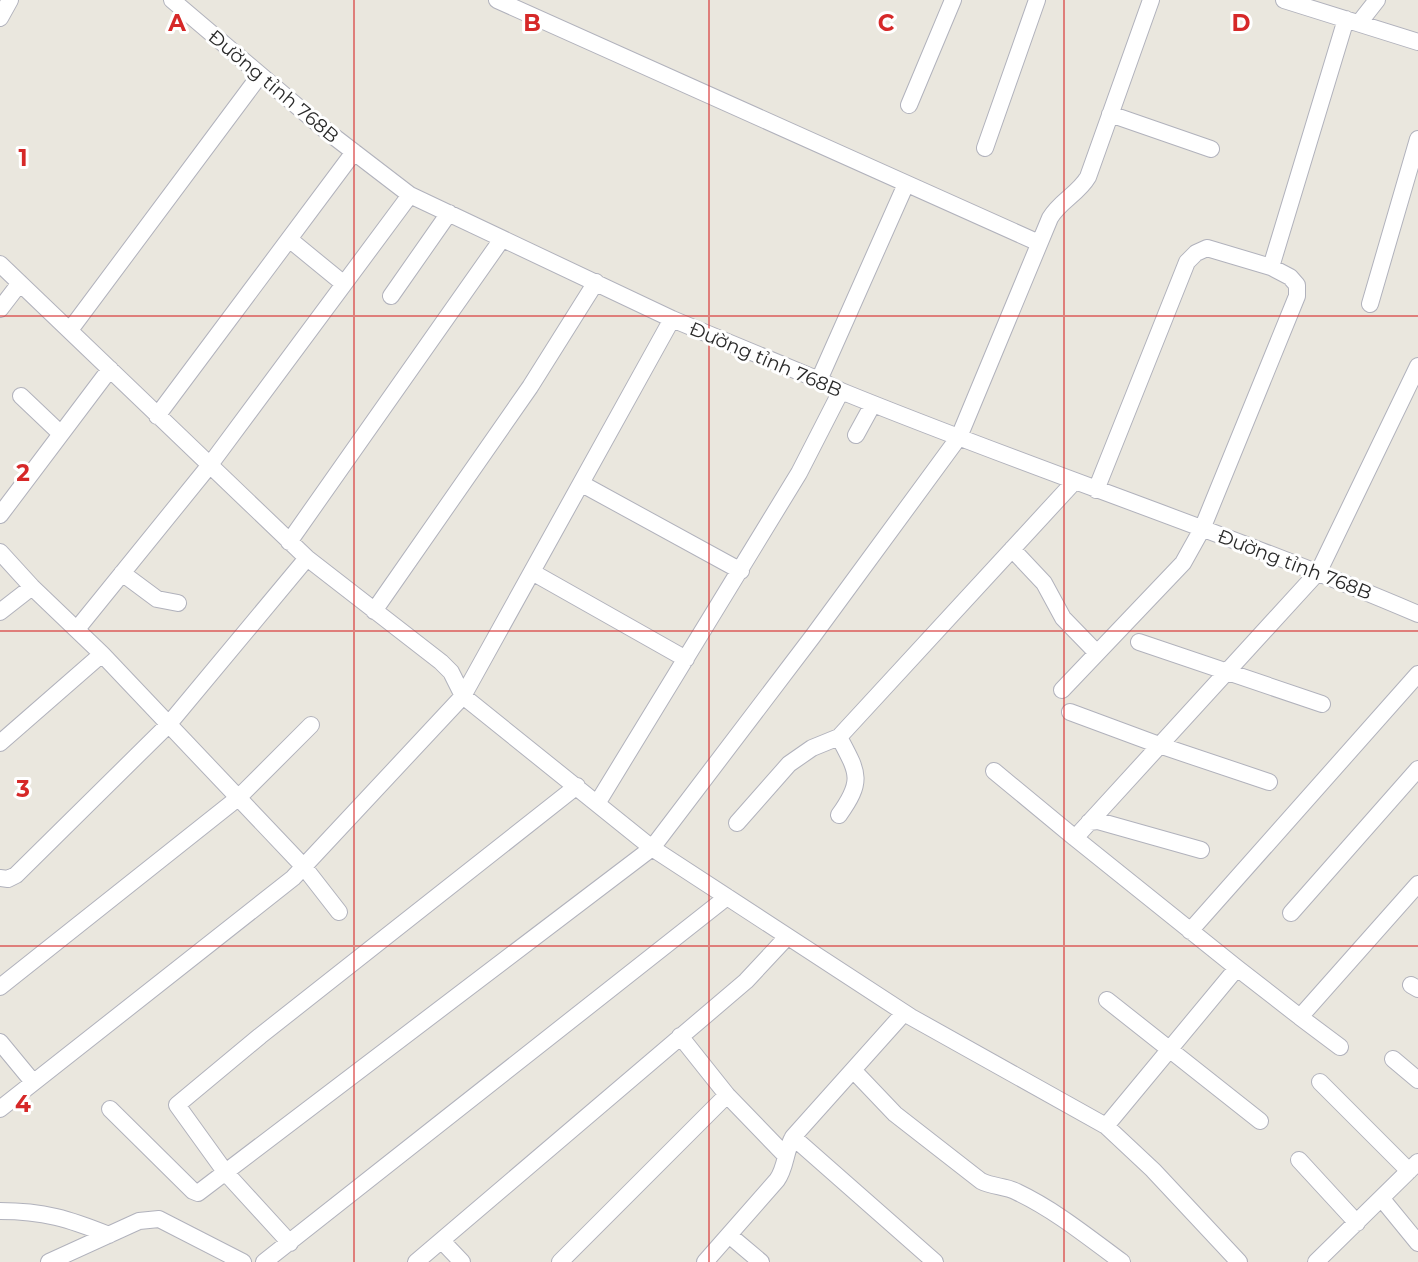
<svg xmlns="http://www.w3.org/2000/svg" width="1418" height="1262" font-family="Montserrat,sans-serif">
	<rect width="100%" height="100%" fill="#eae7de"/>
	<g fill="none" stroke-linecap="round" stroke-linejoin="round">
		<!-- minor casing -->
		<g stroke="#b1b2bc" stroke-width="18">
			<path id="minor" d="M172 0 324 129 410 195 672 319 819 380 841 391C1032 469 1228 533 1418 614
				M497 0 1039 243
				M1284 0 1418 42
				M0 18 10 0
				M1359 23 1377 0
				M909 105 953 0
				M1110 114 1211 149
				M985 148 1037 0
				M289 239 344 284
				M0 264 307 558 441 662 451 672 463 696 652 848 911 1017 1106 1126 1153 1170 1239 1262
				M391 296 449 213
				M1370 304 1418 139
				M0 309 20 283
				M70 330 260 75
				M1418 366 1319 571 1075 838 1237 968 1300 1017 1418 884
				M819 380 906 184
				M21 396 61 434
				M157 416 354 152
				M856 435 873 404
				M582 484 741 571
				M1096 490 1187 262 1196 253 1207 248 1271 267 1346 19
				M0 515 110 369
				M289 542 502 239
				M1012 549 1044 583 1063 618 1097 653
				M0 552 32 587 102 654 304 867 339 912
				M532 572 686 659
				M122 573 157 599 178 603
				M374 611 530 387 596 282
				M0 612 32 587
				M77 629 209 466 410 195
				M1139 642 1322 704
				M1062 690 1183 563 1202 529 1297 296V285L1290 277 1271 267
				M1070 712 1159 745 1269 782
				M839 737C858 773 864 780 839 815
				M0 743 102 654
				M994 771 1075 838
				M598 802 799 473 841 391
				M1089 822 1098 821 1201 850
				M737 823 789 764 812 748 839 737 1074 482
				M0 878 8 879 16 875 168 725 307 558
				M1291 913 1418 769
				M1190 931 1418 674
				M1411 985 1418 989
				M0 987 238 798 311 725
				M1107 1000 1260 1121
				M1300 1017 1340 1047
				M680 1036 727 1095 785 1155
				M0 1042 33 1082
				M1393 1059 1418 1080
				M854 1071 895 1114 981 1181C993 1187 1006 1186 1017 1192 1055 1210 1088 1237 1122 1262
				M1320 1082 1409 1171
				M0 1109 293 878 463 696 672 319
				M110 1109 193 1191 198 1193 652 848 813 636 959 437 1050 218C1060 201 1078 194 1088 177L1151 0
				M1106 1126 1237 968
				M793 1137 935 1262
				M1299 1160 1357 1223
				M1382 1199 1418 1243
				M0 1211C44 1211 69 1219 109 1235
				M729 1235 761 1262
				M442 1241 462 1262
				M290 1243 226 1173 177 1105 260 1036 577 786
				M49 1262 139 1221 159 1219 243 1262
				M264 1262 727 897
				M416 1262 746 981 787 937
				M560 1262 727 1095
				M705 1262 777 1180C786 1168 785 1151 793 1137L904 1013
				M1316 1262 1418 1162"/>
		</g>
		<!-- minor -->
		<use href="#minor" stroke="#fff" stroke-width="16"/>
	</g>
	<!-- grid -->
	<path fill="none" stroke="#d62828" stroke-width="2" stroke-opacity="0.55" d="M354 0V1262M709 0V1262M1064 0V1262M0 316H1418M0 631H1418M0 946H1418"/>
	<g text-anchor="middle" stroke-width="6" stroke-linejoin="round" paint-order="stroke">
		<!-- street labels -->
		<g font-size="19" fill="#2a2a2a" stroke="#fff">
			<text transform="translate(274 86) rotate(40)" y="7">Đường tỉnh 768B</text>
			<text transform="translate(766 359) rotate(23)" y="7">Đường tỉnh 768B</text>
			<text transform="translate(1295 564) rotate(21)" y="7">Đường tỉnh 768B</text>
		</g>
	</g>
	<g font-size="23" text-anchor="middle" font-weight="bold" fill="#d62828" stroke="#fff" stroke-width="6" stroke-linejoin="round" paint-order="stroke">
		<text x="177" y="31">A</text>
		<text x="532" y="31">B</text>
		<text x="886" y="31">C</text>
		<text x="1241" y="31">D</text>
		<text x="23" y="166">1</text>
		<text x="23" y="481">2</text>
		<text x="23" y="797">3</text>
		<text x="23" y="1112">4</text>
	</g>
</svg>
